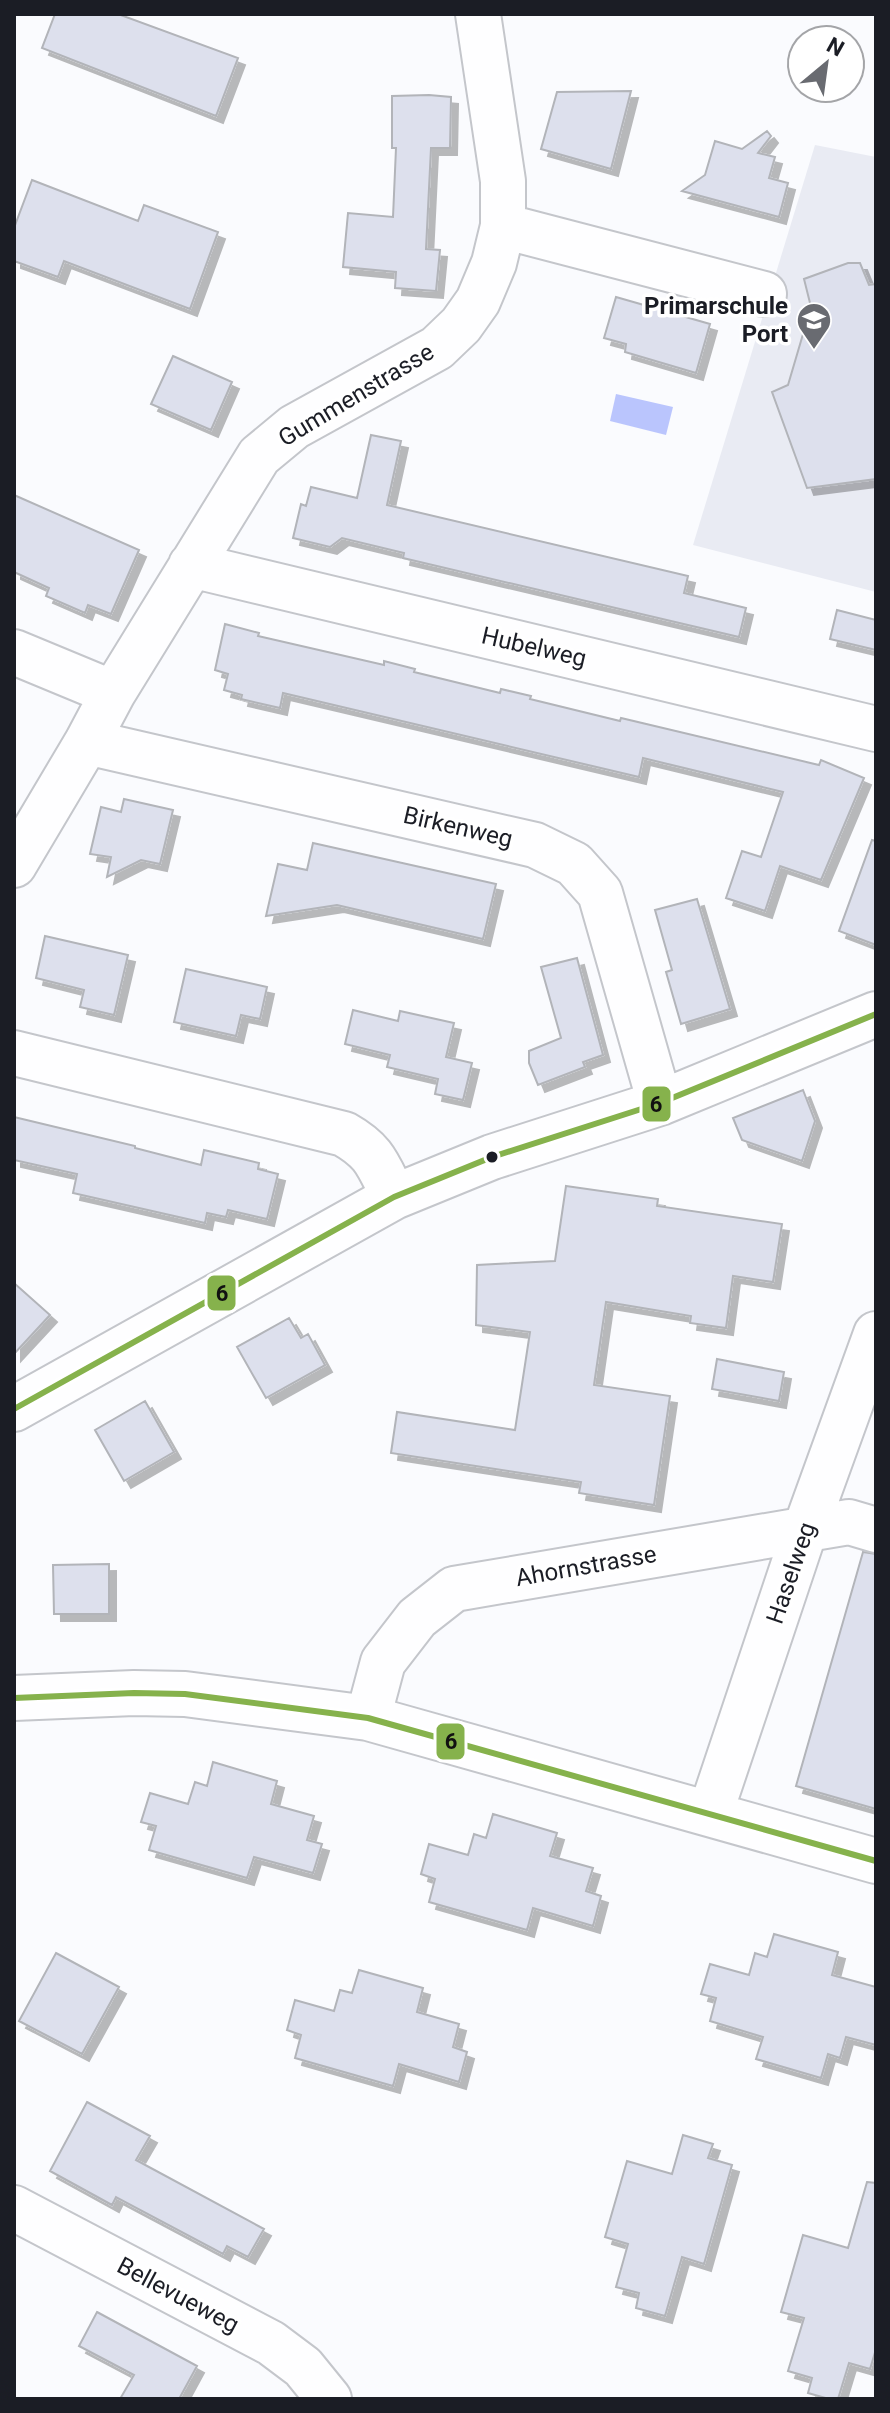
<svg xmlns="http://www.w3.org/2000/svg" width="890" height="2413" font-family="Roboto,sans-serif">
	<defs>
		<filter id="shadow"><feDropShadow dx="7" dy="7" stdDeviation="0" flood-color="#0004"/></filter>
	</defs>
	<rect width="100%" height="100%" fill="#fafbfe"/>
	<!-- built -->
	<path fill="#e9ebf3" d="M815 145 876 157V592L693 545Z"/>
	<!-- water -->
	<path fill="#bac5fd" d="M616 394 673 407 666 435 610 421Z"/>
	<!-- building -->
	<path fill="#dde0ed" stroke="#b2b4b9" stroke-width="2" filter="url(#shadow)" d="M55 14H118L238 58 216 116 42 48Z
		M631 91 611 169 541 149 557 92Z
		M429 95 451 97 450 148H431L426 249 440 250 436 291 395 288 396 272 343 267 348 213 393 217 396 148H392V96Z
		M767 131 771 136 758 153 775 157 769 178 788 183 779 217 682 191 705 175 715 141 742 149Z
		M32 180 138 221 144 205 218 232 190 309 64 261 58 277 14 261V228Z
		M848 263H860L869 285 876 284V479L807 488 772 392 788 385 811 307 804 279Z
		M616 297 710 324 696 373 625 352 626 344 604 338Z
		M173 356 232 382 211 430 151 404Z
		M371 435 401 441 387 505 688 576 684 593 746 608 739 637 403 558 404 553 342 538 330 547 293 538 301 504 306 506 311 487 357 498Z
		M14 495 139 550 111 614 88 605 85 613 46 596 49 588 14 572Z
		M837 610 876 620V650L830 639Z
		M225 624 259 633 258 636 384 665V661L415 669 414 672 500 693 501 689 531 696 530 699 620 721 621 718 819 765 821 760 864 778 821 880 780 866 765 911 726 898 742 851 761 857 783 792 643 758 639 777 283 693 280 708 241 699 242 695 224 690 228 674 215 670Z
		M124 799 173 810 160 864 141 860 107 877 111 857 90 854 101 807 121 812Z
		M872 840 876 841V945L839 931Z
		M313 843 496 884 483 939 337 905 266 916 278 864 307 870Z
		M697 899 730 1009 681 1024 666 972 672 970 655 910Z
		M45 936 128 955 114 1015 80 1007 84 990 36 978Z
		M577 958 603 1055 583 1062 585 1067 538 1085 529 1063V1051L561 1038 541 967Z
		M186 969 267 987 260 1019 241 1015 236 1036 174 1022Z
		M353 1010 398 1021 400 1011 454 1023 446 1057 472 1063 463 1100 435 1094 438 1079 387 1067 390 1055 345 1044Z
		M803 1090 815 1121 802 1161 742 1140 733 1118Z
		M14 1117 135 1146V1148L201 1165 204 1150 259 1163 258 1169 278 1174 267 1219 228 1210 226 1217 207 1213 205 1223 73 1193 77 1174 14 1160Z
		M566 1186 658 1199 657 1206 782 1224 773 1282 733 1276 726 1328 690 1323 691 1316 606 1302 594 1385 670 1396 654 1505 579 1493 581 1482 391 1453 397 1412 515 1430 530 1332 476 1325 477 1265 555 1261Z
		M14 1283 50 1315 14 1354Z
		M289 1318 301 1338 308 1334 325 1365 266 1398 237 1347Z
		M717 1359 784 1372 779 1401 712 1389Z
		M145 1401 174 1452 124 1481 95 1430Z
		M863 1552 876 1554V1809L796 1786Z
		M109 1564V1614H54L53 1565Z
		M213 1762 277 1781 271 1804 314 1816 307 1840 322 1844 313 1873 254 1857 247 1878 149 1850 156 1826 141 1822 150 1793 188 1804 195 1782 207 1786Z
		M493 1814 557 1833 550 1856 593 1868 586 1891 601 1896 593 1926 533 1908 527 1930 429 1902 435 1879 421 1874 429 1844 468 1855 474 1834 486 1838Z
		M774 1934 838 1952 832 1975 876 1987V2045L846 2037 840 2058 828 2054 821 2078 756 2059 763 2037 710 2021 716 1998 701 1994 710 1964 749 1975 755 1953 767 1957Z
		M56 1953 119 1987 82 2054 19 2021Z
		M359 1970 423 1988 417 2012 459 2024 453 2047 467 2052 459 2082 399 2064 393 2086 295 2058 301 2035 287 2030 295 2000 334 2011 340 1990 352 1993Z
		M87 2102 150 2136 136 2160 264 2229 248 2257 227 2246 223 2254 116 2197 112 2205 50 2171Z
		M683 2135 713 2144 708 2158 732 2165 704 2264 682 2257 665 2316 636 2308 639 2293 616 2287 628 2244 605 2237 627 2161 672 2174Z
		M867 2182 876 2183V2349L870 2369 849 2363 838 2399H829L808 2393 812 2378 788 2371 804 2318 781 2312 803 2235 848 2248Z
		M97 2312 197 2366 179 2399H120L134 2375 79 2346Z"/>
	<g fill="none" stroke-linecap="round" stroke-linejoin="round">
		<!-- minor casing -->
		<g stroke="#c4c6cb" stroke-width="48">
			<path id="minor" d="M503 226 764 294
				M191 565 876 729
				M14 652 113 693
				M87 742 535 845 574 864 600 893 660 1103
				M14 865 87 742 113 693 259 456 294 427 437 348 461 325 478 301 494 263 503 226V181L478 14
				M14 1053 344 1134C376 1152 378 1166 394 1197
				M14 1409 394 1197 492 1157 660 1103 876 1014
				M14 1698 134 1693 185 1694 368 1718 876 1861
				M368 1718 383 1662 417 1618 454 1589 849 1522 876 1530
				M710 1814 805 1530 876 1334
				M14 2208 271 2343 303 2367 329 2399"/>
		</g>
		<!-- minor -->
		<use href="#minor" stroke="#fefeff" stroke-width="44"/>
		<!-- bus-1 casing -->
		<g stroke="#fff" stroke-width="12">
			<path id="bus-1" d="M14 1409 394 1197 492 1157 660 1103 876 1014
				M14 1698 134 1693 185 1694 368 1718 876 1861"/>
		</g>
		<!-- bus-1 -->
		<use href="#bus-1" stroke="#86b24c" stroke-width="6"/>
	</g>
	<!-- icons -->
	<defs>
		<g id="school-pin" transform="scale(1.8)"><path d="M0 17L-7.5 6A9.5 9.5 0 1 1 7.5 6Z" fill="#696b71" stroke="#fff"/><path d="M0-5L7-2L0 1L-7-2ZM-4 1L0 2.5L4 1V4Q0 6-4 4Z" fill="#fff"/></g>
	</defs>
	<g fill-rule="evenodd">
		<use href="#school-pin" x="814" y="320"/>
	</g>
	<!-- markers -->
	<circle fill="#1b1d25" stroke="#fff" stroke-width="3" cx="492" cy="1157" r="7"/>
	<g text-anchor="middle" stroke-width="7" stroke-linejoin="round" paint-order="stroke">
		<!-- poi labels -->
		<g font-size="24" font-weight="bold" fill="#1b1d25" stroke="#fff" text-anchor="end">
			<text x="788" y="314">Primarschule<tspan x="788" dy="28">Port</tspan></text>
		</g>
		<!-- street labels -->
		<g font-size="24" fill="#1b1d25" stroke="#fff">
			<text transform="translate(356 395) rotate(-31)" y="8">Gummenstrasse</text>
			<text transform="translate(534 647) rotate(13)" y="8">Hubelweg</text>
			<text transform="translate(458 827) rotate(13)" y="8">Birkenweg</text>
			<text transform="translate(586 1566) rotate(-10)" y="8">Ahornstrasse</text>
			<text transform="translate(791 1573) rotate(-71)" y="8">Haselweg</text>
			<text transform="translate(178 2295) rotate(28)" y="8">Bellevueweg</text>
		</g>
	</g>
	<g stroke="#fff" stroke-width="3">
		<rect x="641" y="1085" width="31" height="38" rx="8" fill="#86b24c"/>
		<rect x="206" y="1274" width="31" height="38" rx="8" fill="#86b24c"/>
		<rect x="435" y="1722" width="31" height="39" rx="8" fill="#86b24c"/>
	</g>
	<g font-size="22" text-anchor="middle" font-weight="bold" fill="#111">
		<text x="656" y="1112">6</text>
		<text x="222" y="1301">6</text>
		<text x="451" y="1749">6</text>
	</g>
	<!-- border -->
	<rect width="890" height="2413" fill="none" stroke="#1b1d25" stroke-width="32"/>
	<!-- north arrow -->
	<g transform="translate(826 64) rotate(29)"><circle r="38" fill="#ffffff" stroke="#a4a5a8" stroke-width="2"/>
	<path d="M0-6L14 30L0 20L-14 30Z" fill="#696b71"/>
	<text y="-12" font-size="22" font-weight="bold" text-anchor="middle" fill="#1b1d25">N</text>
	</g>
</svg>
